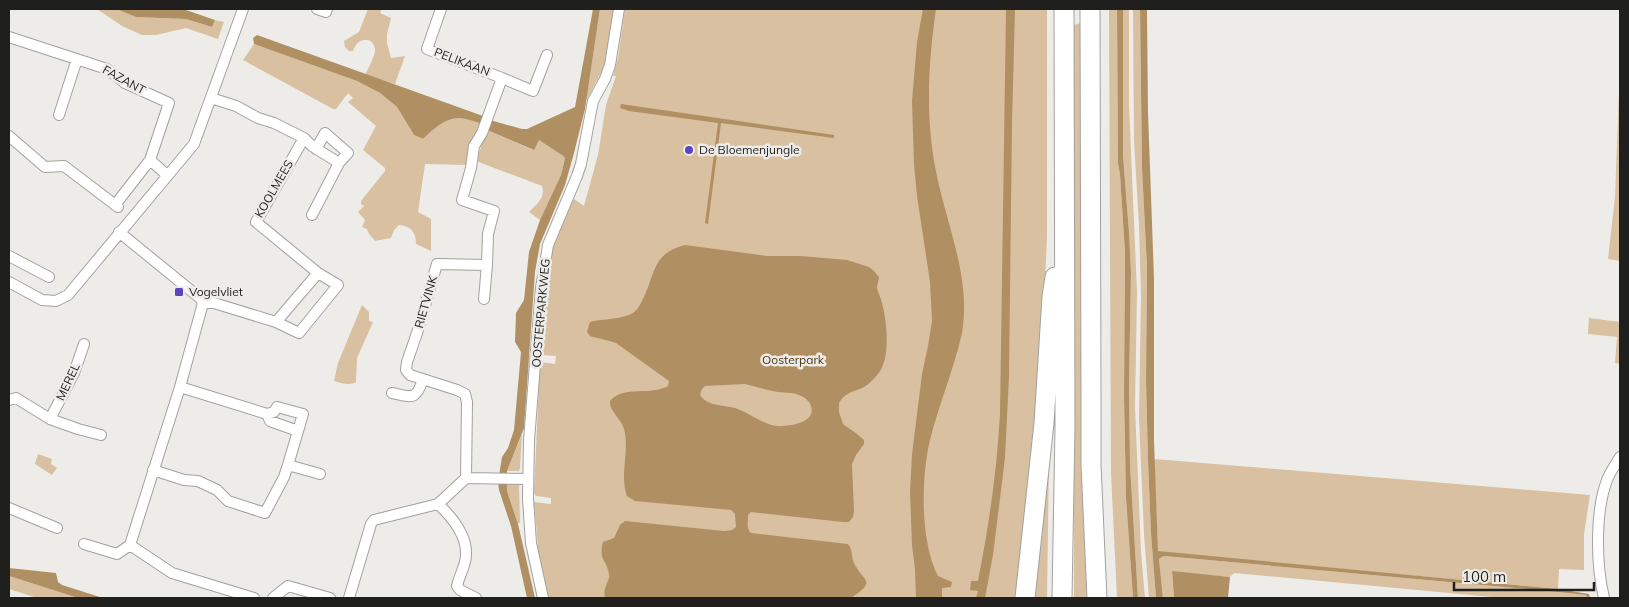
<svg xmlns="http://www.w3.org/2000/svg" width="1629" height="607" font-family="Mulish,sans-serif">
	<rect width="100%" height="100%" fill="#eeece9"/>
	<!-- green -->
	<path fill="#d8c0a0" d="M97 9H116L136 17 186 19 212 27 215 20 224 22 218 39 186 28 156 35H142L122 26Z
		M368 9H382L380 13 391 18 387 34V43L391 58 405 56 395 84 365 75C368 69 376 54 375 49 372 34 356 39 353 51H349L345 47 344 41 359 32Z
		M600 9H614L604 67 586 101Z
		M625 9H1047V237L1042 352 1017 598H548L539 557 534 502 551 504V498L536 496 534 493 540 362 555 364 556 356 541 355 546 282 553 245 572 203 574 199 584 206 598 155 606 105 616 76H613L618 58Z
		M1109 9H1117L1118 163 1120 175 1125 253 1124 396 1126 498 1133 598H1117L1111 473Z
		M1123 9H1129V105L1137 292 1135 407 1141 552 1145 598H1138L1130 465 1129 386 1131 272 1129 231 1123 155Z
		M1133 9H1140L1142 168 1147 267 1146 380 1148 461 1151 534 1156 598H1149L1144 534 1139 419 1141 296 1139 225 1134 141Z
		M1081 23V394L1087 598H1074V25Z
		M254 44 357 81 380 93 397 107 414 135 423 139C444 120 452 112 481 124L469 152 467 165 425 164 418 212 431 219V251L416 244C416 232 411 226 399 225L394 230 391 238 375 241 369 234 367 229 362 227 365 220 358 212 364 206 361 204V201L385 171V168L363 150 376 126 348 102 353 98 348 93 336 109H333L243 60Z
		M1619 91 1620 92V261L1608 259 1615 197Z
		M487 130 533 150 539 140 555 149 565 158 561 175 540 220 529 212C537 204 546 197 542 186L476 161Z
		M362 305 369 312V321L373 322 357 358 356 382C349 386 341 383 334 381L338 363Z
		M1589 318 1620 322V364L1615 363 1617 337 1588 334Z
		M1050 387 1047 598H1031Z
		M522 434 520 468 519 471H507Z
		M38 454 52 459 51 464 57 468 52 475 35 464Z
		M1154 459 1590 495 1584 534V570L1559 569 1558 589 1161 552 1158 551Z
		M519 483 520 522 518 524 507 491V484Z
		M1164 556 1558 592 1586 595 1587 598H1503L1234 573 1230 577 1172 572 1174 598H1163L1159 559Z
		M9 576 78 598H37L9 589Z"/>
	<!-- water -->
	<path fill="#b09063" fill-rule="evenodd" d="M116 9H183L215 20 212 27 186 19 136 17Z
		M593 9H600L585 109 574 153 565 185 540 244 535 272 524 428 507 471V491L518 524 535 598H527L511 526 499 490 498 482 502 457 508 448 514 430 521 352 515 342 516 313 524 300 529 252 540 220 561 175 565 158 562 155 539 140 534 150 487 130 490 120 522 129H527L575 107Z
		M923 9H936C928 64 925 121 937 176 948 229 971 278 962 333 954 369 939 404 930 440 921 477 920 542 938 576L952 582 951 587 942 588V598H916L915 569 912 546 910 491 912 454 922 374 928 346 932 321 930 282 917 196 914 165 912 101 917 42Z
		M1006 9H1015L1012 123 1009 376 1005 458 993 555 985 598H976L978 591 970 590 971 581H978C989 525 997 470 1000 414Z
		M1117 9H1123V155L1129 232 1131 272 1129 386 1130 465 1138 598H1133L1126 498 1124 396 1125 253 1120 175 1118 163Z
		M1140 9H1147L1148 112 1154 279V441L1158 551 1558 589 1589 594 1590 598H1587L1586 595 1558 592 1164 556 1159 559 1163 598H1156L1151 534 1148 461 1146 380 1147 267 1142 168Z
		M257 35 483 116 481 124C452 112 444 120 423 139L414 135 397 107 380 93 357 81 254 44 253 38Z
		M621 104 834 135V138L721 123 708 224 705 223 718 123 629 111 620 108Z
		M685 245 767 256H801L847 260 869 267 874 271 879 277C879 281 877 284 877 288 878 293 881 298 882 303 887 322 891 358 878 374 874 379 869 384 864 387 854 392 845 392 839 403V412L843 424 857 434 864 440V444L856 455 852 464 854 511 853 517 849 522H843L751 512 748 515C748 522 746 529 751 533L848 544C853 550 851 556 854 563 863 582 878 580 851 598H605C604 594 604 590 606 586 607 581 610 579 609 574 607 559 598 561 603 542L614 538 620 525 625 521 724 531 732 530 736 527 735 514 731 510 635 501 627 496C619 475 630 451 624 429 621 418 609 411 610 401 623 385 651 396 668 386L669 381 616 343 602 339 593 337 590 336 587 332 590 322 594 321C606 319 622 319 633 313 637 310 640 305 642 301 656 274 651 254 685 245ZM745 384C756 387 767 390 778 392 786 393 794 392 801 396 806 398 809 401 811 406 817 423 788 427 777 426 764 425 748 412 735 408 723 405 707 406 700 395L702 389 705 386Z
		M9 568 56 573 58 582 62 585 103 598H78L9 576Z
		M1172 571 1230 577 1228 598H1174Z"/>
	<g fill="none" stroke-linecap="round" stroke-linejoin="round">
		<!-- street casing -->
		<g stroke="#a3a19f" stroke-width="12">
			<path id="street" d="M317 9 326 12 327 9
				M441 9 427 49 502 78 482 133 474 146 471 168 462 200 494 211 488 234 487 265 437 264 417 333 407 362 406 370 410 375 457 390 465 394 467 402 466 478
				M9 37 107 69 125 83 169 103 150 160 167 175
				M502 78 533 91 547 55
				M211 98 236 106 258 118 274 123 304 138 312 146 339 163 312 215
				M59 115 77 59
				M9 136 45 167 64 166 118 207
				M316 149 325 133 348 153 339 163
				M115 205 150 160
				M119 232 200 298 203 303 180 387 130 545 172 573 254 598
				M9 256 49 277
				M9 282 42 300 56 301 68 295 194 144 243 9
				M484 299 487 265
				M203 303H214L276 322 299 333 338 285 318 273
				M276 322 318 273 256 222 304 138
				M180 387 267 414 270 421 298 431 303 414 277 407 274 412 267 414
				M392 393C412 397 416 401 423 379
				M9 400 16 398 50 419 78 429 101 435
				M50 419 74 373 84 344
				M288 465 298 431
				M153 470 184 480 198 481 217 490 228 501 265 513 284 477 288 465 320 474
				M438 504C452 517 467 535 466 555 466 565 459 576 457 586L460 590 476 598
				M9 508 57 528
				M84 544 117 554 130 545
				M273 598 288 586 330 598
				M349 598 371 524 374 520 438 504 466 478 528 479
				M543 598 531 543 528 499 529 440 541 288 548 245 577 176 581 164 593 101 605 79 610 65 619 9
				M1604 598C1596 565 1595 512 1607 480 1610 472 1616 464 1620 457"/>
		</g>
		<!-- highway casing -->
		<g stroke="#a3a19f" stroke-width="21">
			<path id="highway" d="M1090 9 1091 401V465L1097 598
				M1025 598 1044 423 1052 297 1055 277
				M1062 598 1065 427 1064 9"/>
		</g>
		<!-- street -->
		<use href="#street" stroke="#fff" stroke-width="10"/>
		<!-- highway -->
		<use href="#highway" stroke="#fff" stroke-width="19"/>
	</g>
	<!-- markers -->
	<g fill="#5945bd" stroke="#eeece9" stroke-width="2">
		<circle cx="689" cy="150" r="5"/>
		<rect x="174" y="287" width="10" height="10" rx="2.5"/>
	</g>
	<g text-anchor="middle" stroke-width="5" stroke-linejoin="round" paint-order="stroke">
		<!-- street labels -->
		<g font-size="12" fill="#1f1f1e" stroke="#eeece9">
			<text transform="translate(462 62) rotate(21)" y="4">PELIKAAN</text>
			<text transform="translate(124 80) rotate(29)" y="4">FAZANT</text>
			<text transform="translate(274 189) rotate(-60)" y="4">KOOLMEES</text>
			<text transform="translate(426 302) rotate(-74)" y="4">RIETVINK</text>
			<text transform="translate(541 313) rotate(-85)" y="4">OOSTERPARKWEG</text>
			<text transform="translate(68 382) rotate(-65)" y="4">MEREL</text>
		</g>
		<!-- poi labels -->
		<g font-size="12" fill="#1f1f1e" stroke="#eeece9" text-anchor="start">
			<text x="699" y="154">De Bloemenjungle</text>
			<text x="189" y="296">Vogelvliet</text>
		</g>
		<!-- park labels -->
		<g font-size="12" fill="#4f3712" stroke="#eeece9">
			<text x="793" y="364">Oosterpark</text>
		</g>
	</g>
	<!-- border -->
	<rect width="1629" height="607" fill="none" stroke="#1f1f1e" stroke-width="20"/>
	<!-- scale -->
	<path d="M1454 582v8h140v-8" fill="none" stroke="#1f1f1e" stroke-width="2.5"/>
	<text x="1462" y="582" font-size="15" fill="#1f1f1e" stroke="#eeece9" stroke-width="4" paint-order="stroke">100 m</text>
</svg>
